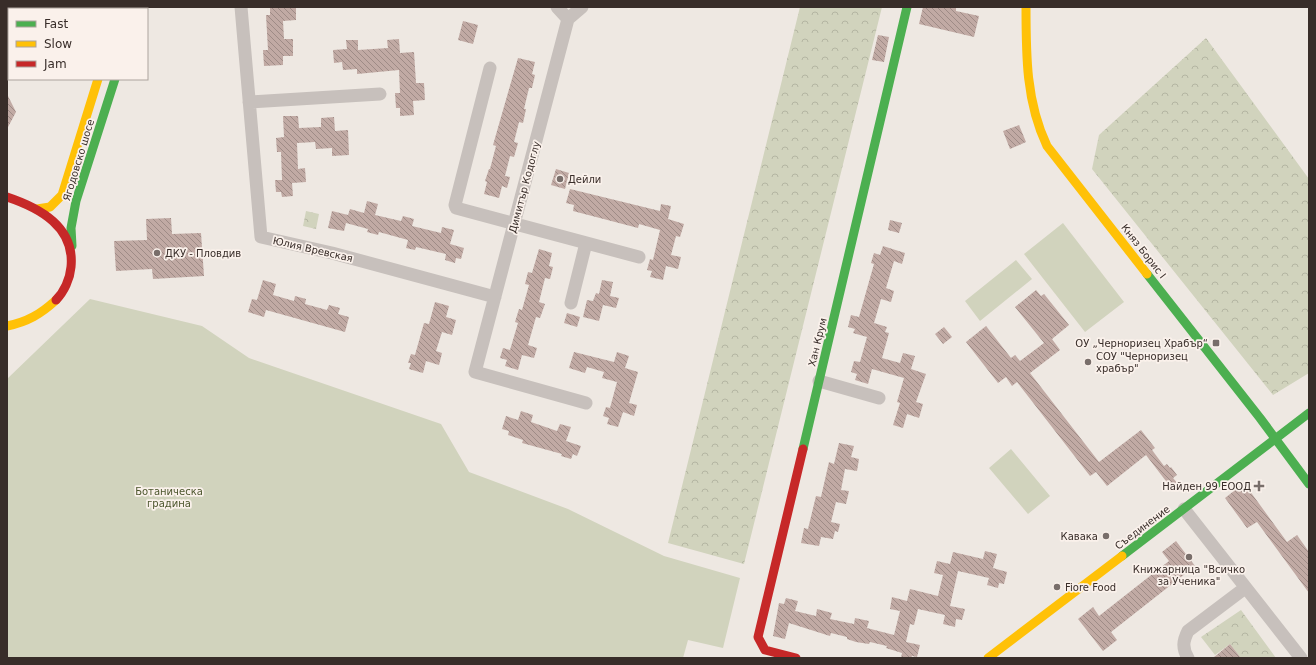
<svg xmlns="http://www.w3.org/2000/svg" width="1316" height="665" font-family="'DejaVu Sans',sans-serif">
	<defs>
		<pattern id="forest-crowns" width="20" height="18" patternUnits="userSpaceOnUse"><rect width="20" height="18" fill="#d1d3bd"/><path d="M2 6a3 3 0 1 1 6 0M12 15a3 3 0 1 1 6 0" fill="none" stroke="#b4b5a2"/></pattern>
		<pattern id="building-back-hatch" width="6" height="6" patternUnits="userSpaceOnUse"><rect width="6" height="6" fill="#c1aaa4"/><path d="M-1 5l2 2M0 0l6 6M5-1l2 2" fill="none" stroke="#9e8b86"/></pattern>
	</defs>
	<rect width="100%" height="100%" fill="#eee8e2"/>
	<!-- green -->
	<path fill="#d1d3bd" d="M1063 223 1124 302 1085 332 1024 254Z
		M1016 260 1032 279 980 321 965 301Z
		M90 299 202 326 249 358 441 424 469 472 568 509 664 556 740 578 723 648 688 640 683 658H7V379Z
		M1011 449 1050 496 1028 514 989 468Z"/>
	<!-- forest -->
	<path fill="url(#forest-crowns)" d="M800 7H882L744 564 668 543Z
		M1206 38 1309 179V373L1273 395 1092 169 1099 135Z
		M306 211 319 214 316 229 303 226Z
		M1241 610 1276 658H1241L1230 644 1215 655 1201 637Z"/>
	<!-- building -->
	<path fill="url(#building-back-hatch)" d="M270 7H296V20L283 21 284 39H293V56H283V65L264 66 263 50H268L266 15H270Z
		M923 7H956V11L979 16 974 37 919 24Z
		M463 21 478 25 473 44 458 40Z
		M878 35 889 37 884 62 872 60Z
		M399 39 400 53 414 52 416 83H424L425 100 413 101 414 115 400 116V108H396L395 93H400L399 70 357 74V69L343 70 342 62 334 63 333 50 347 49 346 40H358V50L388 48 387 40Z
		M518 58 535 62 532 74 535 75 532 88H529L524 109H526L523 123 519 122 514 142 518 143 514 157 510 156 505 176 510 177 507 188 502 186 499 198 484 194 487 182 485 181 489 169H490L496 146 493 145Z
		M7 94 16 112 7 129Z
		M283 116H298L299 128 321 127V118L334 117 335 131 348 130 349 155 332 156V148L316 149 315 142 297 143 298 169 305 168 306 182 292 183 293 196 282 197 281 192H276L275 180H282L281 152H277L276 138 284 137Z
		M1019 125 1026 142 1010 149 1003 131Z
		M556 169 569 173 565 189 551 185Z
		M570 189 660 211 661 204 671 206 668 219 684 224 680 237 676 236 671 255 681 257 678 269 666 266 663 280 650 277 652 271 647 270 650 259 653 260 660 230 639 224 638 228 573 211 574 205 566 203Z
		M367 201 378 204 375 215 401 221 403 216 414 219 412 226 441 233 442 227 454 230 450 244 464 248 461 259 456 258 455 263 445 260 446 254 416 247 415 250 406 248 408 240 379 232 378 235 367 232 368 229 346 223 344 231 328 228 332 211 348 215 350 209 364 213Z
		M171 218 172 234 201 233 204 276 153 279 152 269 116 271 114 241 147 240 146 219Z
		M890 220 902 223 899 233 888 230Z
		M883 246 905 253 902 264 894 261 886 288 894 291 891 302 881 299 874 323 887 327 885 332 889 333 882 358 900 363 903 353 915 356 911 369 926 374 916 402 923 404 919 418 907 414 903 428 893 425 900 403 897 402 904 378 872 369 868 384 855 380 857 374 851 372 854 361 860 362 867 337 853 333 855 329 848 327 851 315 859 317 874 264 871 263 874 253 880 255Z
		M539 249 552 253 549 266 553 267 550 279 545 278 539 302 545 304 540 318 536 317 528 345 537 348 534 358 522 355 518 370 505 366 507 360 500 358 503 348 510 350 518 323 515 322 519 309 522 310 529 285 525 284 528 272 532 273Z
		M263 280 276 284 273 295 294 301 295 296 306 299 305 304 327 310 329 305 340 308 338 314 349 317 345 332 266 310 264 317 248 312 252 299 257 300Z
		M602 280 613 282 610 296 619 298 616 308 603 305 599 321 583 317 587 300 593 301 596 293 599 294Z
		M1036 290 1041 296 1044 294 1069 325 1052 339 1060 350 1030 373 1099 462 1141 430 1155 448 1152 450 1164 466 1167 464 1170 468 1171 467 1177 475 1173 478 1178 484 1172 489 1146 455 1107 486 1096 472 1090 476 1017 382 1012 386 1006 377 998 383 966 342 986 326 1011 358 1015 355 1020 361 1044 343 1015 307Z
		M435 302 449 306 446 317 456 320 452 335 442 332 436 351 442 353 439 365 426 361 423 373 409 369 411 363H408L411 354 415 355 424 323 429 324Z
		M567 313 580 317 577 327 564 323Z
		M944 327 952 337 943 344 935 334Z
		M574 352 614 362 617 352 629 356 625 368 638 372 629 403 637 405 634 416 623 412 618 427 607 424 609 418 603 416 606 407 610 408 617 382 602 378 604 372 587 367 585 373 569 368Z
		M521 411 533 415 531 422 557 431 560 424 571 427 566 441 581 446 577 456 573 454 571 459 561 456 562 454 522 443 523 440 508 435 509 431 502 429 506 416 518 420Z
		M839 443 854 446 851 457 859 459 857 471 845 469 841 490 849 491 846 504 836 502 831 522 840 524 838 532 835 531 833 539 821 537 819 546 801 543 804 528 808 529 816 496 821 497 829 462 834 464Z
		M1244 483 1287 542 1297 535 1309 552V593L1257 522 1247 528 1225 498Z
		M1176 541 1195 566 1111 632 1117 640 1103 651 1078 619 1093 607 1099 616 1169 561 1162 552Z
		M985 551 997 554 993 568 1007 572 1004 584 999 583 998 588 987 585 989 578 958 571 950 606 965 609 962 620 956 619 955 627 943 624 945 615 918 609 914 625 910 624 906 642 920 645 917 657 912 656 911 658H901L902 653 886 648 887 646 870 642 869 644 856 642 847 639V637L831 633 830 636 789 623 785 639 773 636 779 603 784 604 786 598 798 601 795 611 816 616 817 609 832 613 830 619 854 624 855 618 869 621 867 628 894 635 900 611 890 609 892 597 907 601 910 589 938 596 943 575 934 573 937 561 950 564 953 552 983 559Z
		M1230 644 1241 658H1213Z"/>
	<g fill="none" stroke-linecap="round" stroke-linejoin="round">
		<!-- street -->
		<path stroke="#c7c0bc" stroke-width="13" d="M241 7 261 237 332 253 495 297
			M557 7 568 19
			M582 7 568 19 475 372 586 403
			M490 68 455 205 456 208 639 257
			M249 102 380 94
			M571 303 586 243
			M819 381 879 398
			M1184 509 1301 658
			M1188 658C1182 648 1183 641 1188 631L1245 588"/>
		<!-- fast -->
		<path stroke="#4caf50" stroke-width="9" d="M138 7V9
			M72 246 71 228 76 201 115 79
			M1147 274 1260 418 1309 484
			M803 449 907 7
			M1122 556 1309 413"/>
		<!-- slow -->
		<path stroke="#ffc107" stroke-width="9" d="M121 7V9
			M1026 7C1026 55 1026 102 1047 146L1147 274
			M37 209 50 207 62 195 98 79
			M7 326C27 322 41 314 56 300
			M988 658 1122 556"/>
		<!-- jam -->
		<path stroke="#c62828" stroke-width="9" d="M7 197C40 208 75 227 71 267 70 279 64 292 56 300
			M796 658 765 650 758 637 803 449"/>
	</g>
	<!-- markers -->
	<g fill="#786e6a" stroke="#faf1eb" stroke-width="1.5">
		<circle cx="560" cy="179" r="4"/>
		<circle cx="157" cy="253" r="4"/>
		<rect x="1212" y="339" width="8" height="8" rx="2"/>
		<circle cx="1088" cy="362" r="4"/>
		<path d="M1257 480h4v4h4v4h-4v4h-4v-4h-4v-4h4z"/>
		<circle cx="1106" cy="536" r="4"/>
		<circle cx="1189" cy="557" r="4"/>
		<circle cx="1057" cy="587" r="4"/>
	</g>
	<g text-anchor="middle" stroke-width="3.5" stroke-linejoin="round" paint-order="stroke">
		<!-- street labels -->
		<g font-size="10" fill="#382d29" stroke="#faf1eb">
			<text transform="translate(78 160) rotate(-73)" y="4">Ягодовско шосе</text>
			<text transform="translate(524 187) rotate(-75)" y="4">Димитър Кодоглу</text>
			<text transform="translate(313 249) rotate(13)" y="4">Юлия Вревская</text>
			<text transform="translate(1144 251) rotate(52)" y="4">Княз Борис I</text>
			<text transform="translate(817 342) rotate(-76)" y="4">Хан Крум</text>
			<text transform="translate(1142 527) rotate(-37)" y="4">Съединение</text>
		</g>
		<!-- poi labels -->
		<g font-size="10" fill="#382d29" stroke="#faf1eb" text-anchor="start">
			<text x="568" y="183">Дейли</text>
			<text x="165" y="257">ДКУ - Пловдив</text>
			<text x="1208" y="347" text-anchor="end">ОУ „Черноризец Храбър“</text>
			<text x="1096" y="360">СОУ "Черноризец<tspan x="1096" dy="12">храбър"</tspan></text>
			<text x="1251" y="490" text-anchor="end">Найден 99 ЕООД</text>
			<text x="1098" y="540" text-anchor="end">Кавака</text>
			<text x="1189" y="573" text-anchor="middle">Книжарница "Всичко<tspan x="1189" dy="12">за Ученика"</tspan></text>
			<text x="1065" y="591">Fiore Food</text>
		</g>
		<!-- park labels -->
		<g font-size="10" fill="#4c562d" stroke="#faf1eb">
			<text x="169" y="495">Ботаническа<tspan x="169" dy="12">градина</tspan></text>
		</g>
	</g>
	<!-- border -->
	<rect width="1316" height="665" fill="none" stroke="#382d29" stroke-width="16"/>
	<!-- legend -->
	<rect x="8" y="8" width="140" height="72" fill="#faf1eb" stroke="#aca39d"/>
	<rect x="16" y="21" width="20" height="6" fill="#4caf50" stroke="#aca39d"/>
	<text x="44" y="28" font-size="12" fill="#382d29">Fast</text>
	<rect x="16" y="41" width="20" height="6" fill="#ffc107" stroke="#aca39d"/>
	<text x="44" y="48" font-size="12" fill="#382d29">Slow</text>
	<rect x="16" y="61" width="20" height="6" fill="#c62828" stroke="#aca39d"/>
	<text x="44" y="68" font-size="12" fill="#382d29">Jam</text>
</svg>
